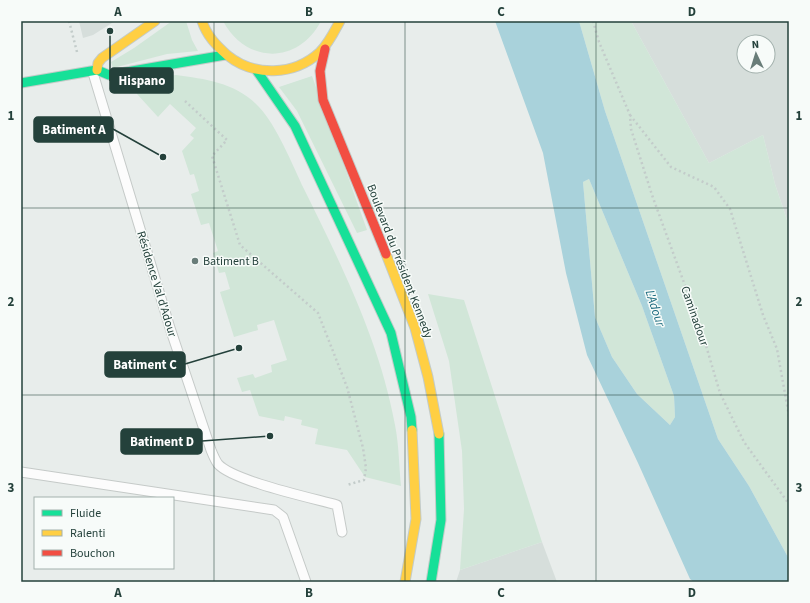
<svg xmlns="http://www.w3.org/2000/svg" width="810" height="603" font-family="'Source Sans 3',sans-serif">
	<rect width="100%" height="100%" fill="#e8edeb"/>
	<!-- built -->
	<path fill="#d6dedb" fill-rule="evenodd" d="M79 21H115L93 35 83 38Z
		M631 21H789V226L775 184 763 135 709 163ZM744 42H768V66H744Z
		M542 542 557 582H456L460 570Z"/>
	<!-- green -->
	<path fill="#d1e6d8" d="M172 21H186L192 40 198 51 167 54 113 68 111 62 134 48Z
		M223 21H321C298 65 246 64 223 21Z
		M579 21H631L709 163 763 135 775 184 789 226V559L749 486 718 439 605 111Z
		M176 75C206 79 237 83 259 107 277 126 292 164 304 189 341 264 380 342 395 425 399 445 399 466 401 486L365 477 347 450 315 444 318 429 301 425 302 420 285 416 284 421 259 416 250 390 242 392 237 378 253 374 255 378 272 372 271 365 287 360 274 320 257 325 258 330 234 337 220 292 230 289 225 272 219 273 213 253 218 251 209 223 201 225 191 194 199 191 194 174 190 175 182 151 194 138 190 135 196 128 170 104 158 117 137 94 135 80Z
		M312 76 367 230 357 233 297 111 279 87Z
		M589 179 642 306 674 396 675 417 670 425 637 394 612 357 595 317 583 182Z
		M428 294 464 300 542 542 460 570 464 509 462 451 449 361Z"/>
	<!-- water -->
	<path fill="#a9d2db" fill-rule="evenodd" d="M495 21H579L605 111 718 439 749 486 789 559V582H694L690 579 638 463 587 355 566 273 543 153ZM589 179 642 306 674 396 675 417 670 425 637 394 612 357 595 317 583 182Z"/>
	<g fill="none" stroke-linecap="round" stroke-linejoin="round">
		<!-- lane casing -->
		<g stroke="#c5cac8" stroke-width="11">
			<path id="lane" d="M93 73 170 328 211 450C213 455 215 460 218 464 233 481 312 498 337 505L342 532
				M21 472 274 510 283 517 306 582"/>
		</g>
		<!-- fast casing -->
		<g stroke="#c3cbc8" stroke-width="11">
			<path id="fast" d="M257 71 295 126 391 333 411 417 412 430
				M21 83 97 70 109 75 225 55
				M431 582 441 520 439 434"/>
		</g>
		<!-- slow casing -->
		<g stroke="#c3cbc8" stroke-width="11">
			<path id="slow" d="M202 21C207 36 216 45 227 55 254 77 294 76 320 52 329 43 334 32 340 21
				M97 70 98 63 102 58 155 21
				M386 254 415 328 428 377 439 434
				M405 582 416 519 412 430"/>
		</g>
		<!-- jam casing -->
		<g stroke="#c3cbc8" stroke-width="11">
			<path id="jam" d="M325 49 320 71 323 100 386 254"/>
		</g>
		<!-- path -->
		<path stroke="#c3ccca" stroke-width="2.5" stroke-dasharray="2 3" stroke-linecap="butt" d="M69 21 77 52
			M593 21 599 42 630 115 631 129 652 195 702 332 720 393 744 442 789 504
			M185 101 227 140 212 156 240 245 318 313 347 387 363 448 366 468 364 480 347 485
			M630 115 671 167 714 187 730 209 763 315 777 349 789 416"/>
		<!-- lane -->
		<use href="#lane" stroke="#fcfcfc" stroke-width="9"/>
		<!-- fast -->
		<use href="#fast" stroke="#16e098" stroke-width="9"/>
		<!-- slow -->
		<use href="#slow" stroke="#ffcf43" stroke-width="9"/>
		<!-- jam -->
		<use href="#jam" stroke="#f24e42" stroke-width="9"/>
	</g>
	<!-- grid -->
	<path fill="none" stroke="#24413b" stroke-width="1" stroke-opacity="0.55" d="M214 21V582M405 21V582M596 21V582M21 208H789M21 395H789"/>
	<!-- markers -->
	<circle fill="#697d79" stroke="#f7fbf9" stroke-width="1.5" cx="195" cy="261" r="4"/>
	<g text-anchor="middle" stroke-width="3" stroke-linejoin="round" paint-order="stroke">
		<!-- poi labels -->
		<g font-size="12" fill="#24413b" stroke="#f7fbf9" text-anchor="start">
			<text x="203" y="265">Batiment B</text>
		</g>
		<!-- street labels -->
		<g font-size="12" fill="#24413b" stroke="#f7fbf9">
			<text transform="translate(400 261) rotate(69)" y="4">Boulevard du Président Kennedy</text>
			<text transform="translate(157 284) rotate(73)" y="4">Résidence Val d'Adour</text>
			<text transform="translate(695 316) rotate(71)" y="4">Caminadour</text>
		</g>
		<!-- water labels -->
		<g font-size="13" font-style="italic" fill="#1c6b7f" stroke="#f7fbf9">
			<text transform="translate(656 308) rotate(72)" y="5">L'Adour</text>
		</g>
	</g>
	<!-- callouts -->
	<path fill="none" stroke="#24413b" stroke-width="1.5" d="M110 31L110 81M163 157L113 129M239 348L185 364M270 436L202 441"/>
	<g fill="#24413b" stroke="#f7fbf9" stroke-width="1.5">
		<circle cx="110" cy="31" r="4"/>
		<circle cx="163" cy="157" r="4"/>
		<circle cx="239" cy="348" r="4"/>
		<circle cx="270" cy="436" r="4"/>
	</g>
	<g fill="#24413b" stroke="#24413b" stroke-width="1.5">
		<rect x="110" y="68" width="63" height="25" rx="4"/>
		<rect x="34" y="117" width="79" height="25" rx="4"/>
		<rect x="105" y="352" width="80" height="25" rx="4"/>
		<rect x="121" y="429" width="81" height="25" rx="4"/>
	</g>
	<g font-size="13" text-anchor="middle" font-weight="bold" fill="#fff">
		<text x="142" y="85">Hispano</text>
		<text x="74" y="134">Batiment A</text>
		<text x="145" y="369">Batiment C</text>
		<text x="162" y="446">Batiment D</text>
	</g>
	<!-- border -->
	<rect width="810" height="603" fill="none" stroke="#f7fbf9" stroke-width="44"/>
	<!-- legend -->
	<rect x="34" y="497" width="140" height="72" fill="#f7fbf9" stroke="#a3b1ad"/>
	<rect x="42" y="510" width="20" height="6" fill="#16e098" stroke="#a3b1ad"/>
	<text x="70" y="517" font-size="12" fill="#24413b">Fluide</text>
	<rect x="42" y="530" width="20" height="6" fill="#ffcf43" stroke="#a3b1ad"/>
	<text x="70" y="537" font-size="12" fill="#24413b">Ralenti</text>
	<rect x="42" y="550" width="20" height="6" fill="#f24e42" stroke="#a3b1ad"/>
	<text x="70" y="557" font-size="12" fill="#24413b">Bouchon</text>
	<!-- north arrow -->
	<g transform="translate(756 54) rotate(356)"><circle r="19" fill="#f7fbf9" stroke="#a3b1ad"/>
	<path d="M0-3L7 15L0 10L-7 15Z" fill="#697d79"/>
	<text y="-6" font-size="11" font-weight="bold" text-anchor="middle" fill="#24413b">N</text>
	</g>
	<rect x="22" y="22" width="766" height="559" fill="none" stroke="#24413b" stroke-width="1.5"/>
	<g font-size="13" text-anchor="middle" font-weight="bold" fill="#24413b">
		<text x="118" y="16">A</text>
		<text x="309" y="16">B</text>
		<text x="501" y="16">C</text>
		<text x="692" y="16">D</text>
		<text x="11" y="120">1</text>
		<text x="799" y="120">1</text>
		<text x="11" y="306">2</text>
		<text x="799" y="306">2</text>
		<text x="11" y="492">3</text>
		<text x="799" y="492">3</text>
		<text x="118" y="597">A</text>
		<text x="309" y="597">B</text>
		<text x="501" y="597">C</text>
		<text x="692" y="597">D</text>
	</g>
</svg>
